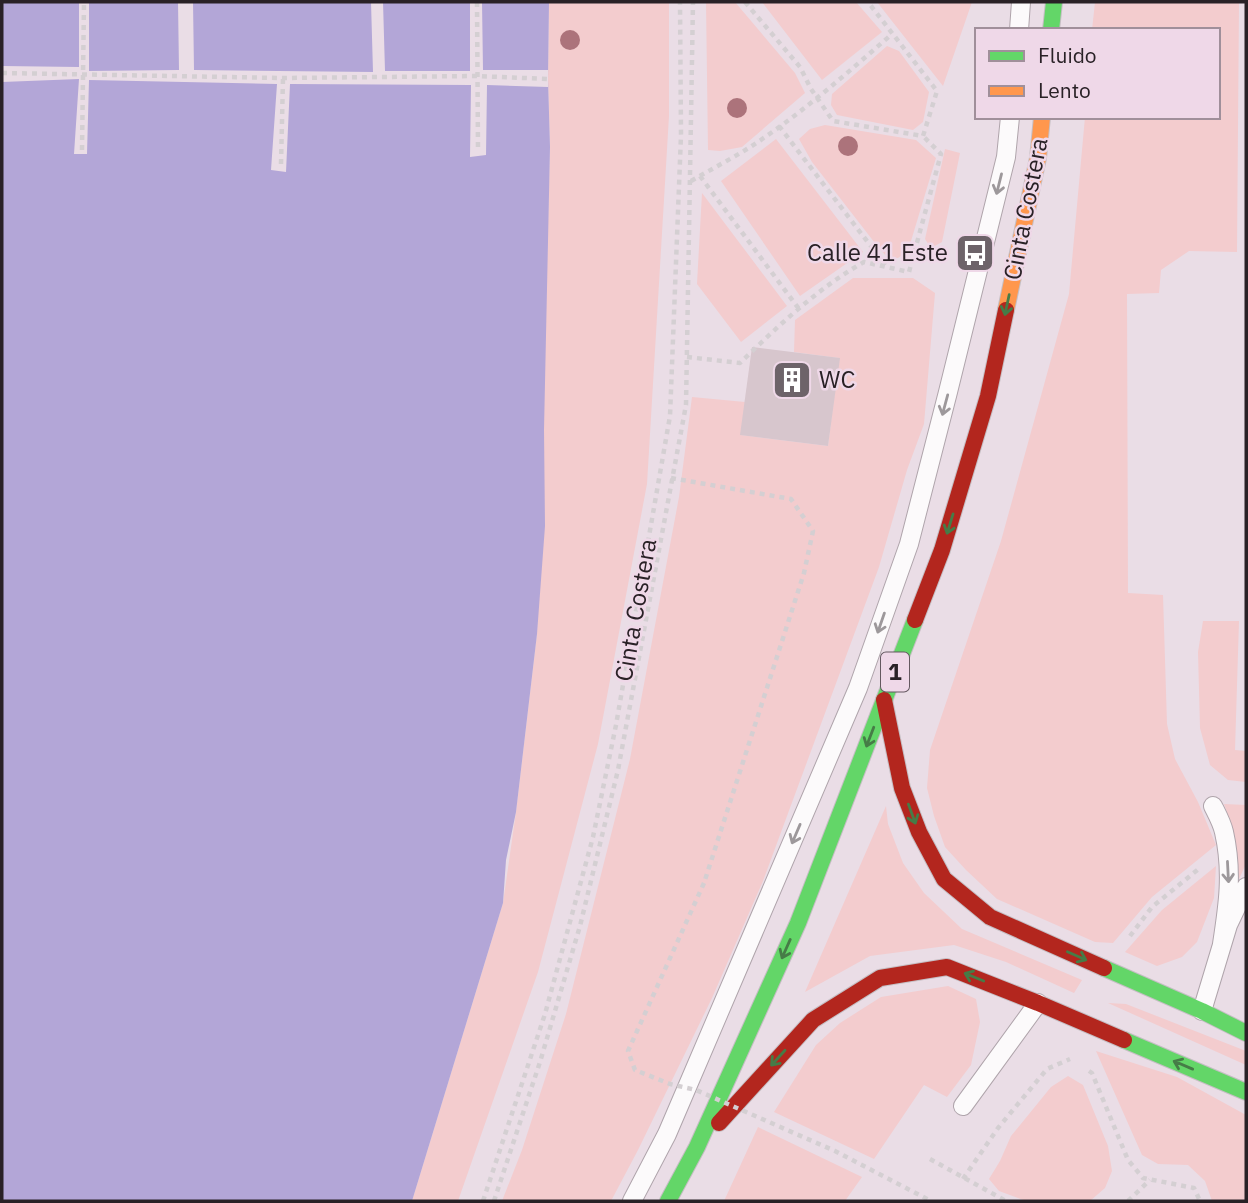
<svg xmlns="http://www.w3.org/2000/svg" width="1248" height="1203" font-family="'IBM Plex Sans',sans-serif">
	<rect width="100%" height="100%" fill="#eadde6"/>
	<!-- green -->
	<path fill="#f3ccce" d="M549 2H669V116L647 484 598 744 538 972 458 1201H412L503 903 516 812 537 634 550 147 548 79Z
		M706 2H735L795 73 805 93 742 147 720 151 708 150Z
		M762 2H856L882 32 822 80Z
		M877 2H972L943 86Z
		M1095 2H1239L1237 252 1189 251 1161 270 1159 293 1127 294 1128 593 1163 595 1167 724 1175 759 1198 802 1216 845 1152 897 1113 943 1095 942 997 899 966 870 945 847 934 816 927 788 930 750 1001 541 1069 294 1085 117H1218V30H1092Z
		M887 46 899 51 929 92 923 122 913 130 837 115 831 105 832 94Z
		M825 125 916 140 936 158 908 251 898 258 887 257 878 247 812 162 799 139 810 129Z
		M776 139 863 252 800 296 721 181Z
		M945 149 960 153 942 242 931 248 925 239Z
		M702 193 787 306 741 342 697 284Z
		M853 278H913L935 293 924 424 907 470 879 567 763 881 712 998 638 1150 611 1201H502L522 1150 566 1014 630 759 679 497 692 397 745 402 741 435 828 446 839 358 794 352 795 320Z
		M1239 621 1235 750 1246 751V782L1228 780 1210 765 1200 728 1198 652 1203 621Z
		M1224 804 1246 805V864L1239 879 1234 833Z
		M886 806 888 824 903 863 924 893 962 929 1082 980 1074 993 1006 962 954 945 870 956 805 992Z
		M1216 866 1214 898 1197 942 1182 957 1157 966 1125 952 1162 910Z
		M948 986 976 999 980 1022 971 1065 947 1097 924 1085 874 1159 774 1112 816 1045 840 1023 881 997Z
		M1108 1003 1126 1004 1246 1051V1065Z
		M1096 1051 1177 1077 1246 1115V1201H1212L1205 1181 1188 1165 1158 1164 1142 1155Z
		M1068 1076 1083 1085 1108 1146 1112 1171 1105 1188 1090 1201H1026L999 1191 989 1179 1000 1161 1011 1136 1051 1087Z
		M758 1127 862 1177 845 1201H724Z"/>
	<!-- water -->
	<path fill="#b3a6d7" d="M2 2H549L548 79 550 147 544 430 545 526 537 634 516 812 506 860 503 903 412 1201H2Z"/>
	<!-- pier -->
	<path fill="#eadde6" d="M79 2H89V71L179 70 178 2H193L194 70 373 72 371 2H383L385 71H470V2H482L483 70H548V87L487 85 486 155 470 157 471 85 290 84 286 172 271 170 277 84 89 80 87 154H74L79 79 2 82V66L79 67Z"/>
	<!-- building -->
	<path fill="#d7c6cd" d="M752 347 840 358 828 446 740 435Z"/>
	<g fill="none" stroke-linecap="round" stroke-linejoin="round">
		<!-- lane casing -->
		<g stroke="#afa4ab" stroke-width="20">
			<path id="lane" d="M1019 30 1021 2
				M1213 806C1217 814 1222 823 1224 832 1233 872 1228 905 1222 944
				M1202 1011 1228 925 1246 887
				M963 1106 1038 1003
				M632 1201 667 1134 858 688 909 544 948 392 1006 157 1010 117"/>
		</g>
		<!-- fast casing -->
		<g stroke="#c5bec3" stroke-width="18">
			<path id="fast" d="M1051 30 1054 2
				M1104 968 1202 1011 1246 1033
				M1124 1040 1246 1092
				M668 1201 697 1147 798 923 915 620"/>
		</g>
		<!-- slow casing -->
		<g stroke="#c5bec3" stroke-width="18">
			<path id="slow" d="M1006 310 1038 158 1042 117"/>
		</g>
		<!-- jam casing -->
		<g stroke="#c5bec3" stroke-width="18">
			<path id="jam" d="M915 620 942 550 988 396 1006 310
				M884 700 902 788 919 832 944 879 990 917 1104 968
				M719 1123 813 1020 880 978 947 967 1038 1003 1124 1040"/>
		</g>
		<!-- path -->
		<path stroke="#d4cfd2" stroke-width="4.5" stroke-dasharray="5 5" stroke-linecap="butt" d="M477 2 478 151
			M745 2 800 67 811 89 833 121 923 136 937 91 868 2
			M2 73 283 78 477 76 548 79
			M779 126 886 266
			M82 150 84 3
			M281 164 283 78
			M700 176 799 309
			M691 181C710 170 729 160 747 149 799 116 846 74 892 34
			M687 357 740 363C778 326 818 288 864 262L909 272 941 154 923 136
			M671 478 791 499 813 531 804 573 704 883
			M1130 936 1152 907 1201 867
			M1089 1071 1092 1073 1128 1160 1143 1178 1194 1188 1200 1201
			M930 1159 1006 1201
			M963 1179 998 1128 1047 1069 1070 1059
			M483 1201 545 1014 593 837 616 725 670 416 681 135 680 2
			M494 1201 540 1062 580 926 618 770 686 405 693 2
			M1128 1201 1150 1180"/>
		<!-- lane -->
		<use href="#lane" stroke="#fcfafb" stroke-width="18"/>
		<!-- fast -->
		<use href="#fast" stroke="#63d668" stroke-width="16"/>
		<!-- slow -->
		<use href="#slow" stroke="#ff974d" stroke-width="16"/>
		<!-- jam -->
		<use href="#jam" stroke="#b3261e" stroke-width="16"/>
		<!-- path-bridge -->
		<path stroke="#d4cfd2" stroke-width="4.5" stroke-dasharray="5 5" stroke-linecap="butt" d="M704 883 628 1051 635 1070 670 1084 696 1090 835 1151 931 1201"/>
	</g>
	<!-- trees -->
	<g fill="#ac737b">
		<circle cx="570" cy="40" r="10"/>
		<circle cx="737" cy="108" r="10"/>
		<circle cx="848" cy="146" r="10"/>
	</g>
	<!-- one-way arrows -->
	<defs><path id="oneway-shaft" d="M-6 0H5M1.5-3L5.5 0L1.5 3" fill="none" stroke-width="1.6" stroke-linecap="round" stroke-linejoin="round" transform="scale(1.75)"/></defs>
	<g stroke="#9d989b">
		<use href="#oneway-shaft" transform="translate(999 184) rotate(104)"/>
		<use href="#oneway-shaft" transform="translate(945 405) rotate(105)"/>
		<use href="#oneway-shaft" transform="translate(881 623) rotate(109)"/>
		<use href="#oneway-shaft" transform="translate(796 834) rotate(113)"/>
		<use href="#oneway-shaft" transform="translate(1228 872) rotate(87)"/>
	</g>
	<g stroke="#467c47">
		<use href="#oneway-shaft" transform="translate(1007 305) rotate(102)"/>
		<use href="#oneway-shaft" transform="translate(950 524) rotate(107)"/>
		<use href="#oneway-shaft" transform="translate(870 737) rotate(111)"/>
		<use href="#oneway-shaft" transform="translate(912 814) rotate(70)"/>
		<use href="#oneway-shaft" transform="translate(786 949) rotate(114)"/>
		<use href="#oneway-shaft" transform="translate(1077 956) rotate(24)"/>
		<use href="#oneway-shaft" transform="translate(974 977) rotate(-158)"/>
		<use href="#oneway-shaft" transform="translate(778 1058) rotate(132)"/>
		<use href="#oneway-shaft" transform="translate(1183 1065) rotate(-157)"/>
	</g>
	<!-- icons -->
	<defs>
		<g id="bus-square" transform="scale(2.0125)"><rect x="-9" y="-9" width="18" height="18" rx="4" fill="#6d6369" stroke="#efd8e8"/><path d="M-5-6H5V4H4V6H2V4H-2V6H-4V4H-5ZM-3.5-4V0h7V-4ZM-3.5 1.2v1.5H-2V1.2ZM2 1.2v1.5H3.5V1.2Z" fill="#fff"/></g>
		<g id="building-square" transform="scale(2.0125)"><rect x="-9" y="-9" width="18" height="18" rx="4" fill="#6d6369" stroke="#efd8e8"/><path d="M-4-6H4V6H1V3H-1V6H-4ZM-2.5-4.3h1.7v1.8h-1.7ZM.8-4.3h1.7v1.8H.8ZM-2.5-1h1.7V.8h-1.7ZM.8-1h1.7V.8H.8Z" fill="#fff"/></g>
	</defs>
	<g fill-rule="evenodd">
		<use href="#bus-square" x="975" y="253"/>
		<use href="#building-square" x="792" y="380"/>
	</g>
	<g text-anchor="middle" stroke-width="5" stroke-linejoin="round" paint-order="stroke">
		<!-- shield labels -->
		<rect fill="#efd8e8" stroke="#645860" stroke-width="2" x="881" y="652.5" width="28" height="39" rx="5"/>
		<g font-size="23" font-weight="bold" fill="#292126">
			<text x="895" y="680">1</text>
		</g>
		<!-- street labels -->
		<g font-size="24" fill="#292126" stroke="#efd8e8">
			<text transform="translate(1026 209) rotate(-79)" y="8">Cinta Costera</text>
			<text transform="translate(636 610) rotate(-80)" y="8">Cinta Costera</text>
		</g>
		<!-- poi labels -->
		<g font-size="24" fill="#292126" stroke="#efd8e8" text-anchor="end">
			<text x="948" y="261">Calle 41 Este</text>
			<text x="819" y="388" text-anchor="start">WC</text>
		</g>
	</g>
	<!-- border -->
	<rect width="1248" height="1203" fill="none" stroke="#292126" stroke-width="7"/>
	<!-- legend -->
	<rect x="975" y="28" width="245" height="91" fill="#efd8e8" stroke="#a08f9a" stroke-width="2"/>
	<rect x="989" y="51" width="35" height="10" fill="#63d668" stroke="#a08f9a" stroke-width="2"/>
	<text x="1038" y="63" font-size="21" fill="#292126">Fluido</text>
	<rect x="989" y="86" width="35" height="10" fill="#ff974d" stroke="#a08f9a" stroke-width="2"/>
	<text x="1038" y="98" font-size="21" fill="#292126">Lento</text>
</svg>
